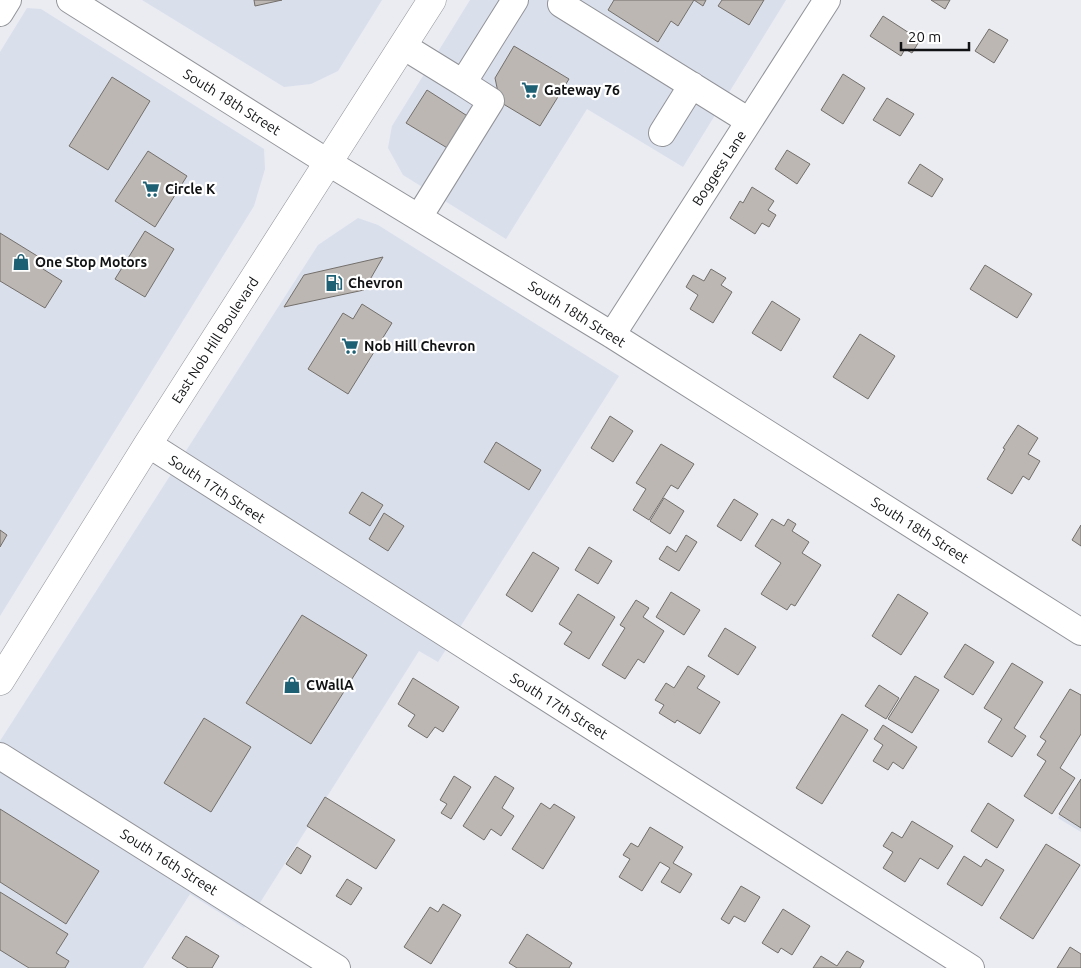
<svg xmlns="http://www.w3.org/2000/svg" width="1081" height="968" font-family="Ubuntu,sans-serif">
	<rect width="100%" height="100%" fill="#eaecf2"/>
	<!-- built -->
	<path fill="#dadfec" d="M142 0H382L338 71 311 84 284 87Z
		M470 0H786L683 167 587 109 506 239 403 175 388 148 392 126Z
		M27 8 41 9 264 149 265 169 254 206 0 616V52Z
		M358 218 378 225 619 376 438 662 419 651 244 928 190 894 143 968H0V741L318 245Z
		M1081 782V832L1058 818Z"/>
	<!-- building -->
	<path fill="#bcb7b2" stroke="#736f6b" d="M254 0H282L255 6Z
		M614 0H706L703 6 694 0 678 26 671 21 658 42 608 10Z
		M722 0H764L749 25 718 6Z
		M931 0H950L945 9Z
		M883 16 920 40 912 53 905 49 901 56 870 36Z
		M989 29 1008 40 994 63 975 51Z
		M514 46 569 79 540 126 500 102 495 78Z
		M843 74 865 88 843 124 821 110Z
		M112 77 150 101 108 170 69 146Z
		M427 90 469 117 449 149 406 123Z
		M887 98 914 114 900 136 873 120Z
		M787 150 810 164 797 184 775 169Z
		M148 151 187 176 155 227 115 201Z
		M920 164 943 179 932 197 908 183Z
		M752 187 774 201 768 210 776 215 769 227 762 223 755 234 730 218 740 201 743 203Z
		M145 231 174 249 145 297 115 279Z
		M0 233 47 262 43 269 62 281 45 308 0 281Z
		M383 257 364 290 284 307 304 275Z
		M985 265 1032 294 1017 318 970 289Z
		M711 269 726 278 721 285 732 292 713 323 690 309 698 295 686 287 693 275 704 281Z
		M772 301 800 319 781 351 752 333Z
		M362 304 392 323 348 394 308 369 343 313 353 319Z
		M860 334 895 356 868 399 833 377Z
		M610 416 633 431 613 462 591 448Z
		M1018 425 1038 438 1028 454 1040 461 1029 480 1023 476 1012 494 987 479 1005 449 1003 448Z
		M496 442 541 470 529 490 484 462Z
		M661 444 694 464 678 489 671 485 649 520 633 510 646 489 636 483Z
		M362 492 383 505 370 526 349 513Z
		M664 498 684 511 670 534 650 521Z
		M734 499 758 514 741 541 717 526Z
		M384 513 404 526 388 551 369 539Z
		M772 519 784 526 788 519 796 524 792 531 809 542 802 553 821 565 795 606 791 604 787 610 761 594 781 563 755 546Z
		M1081 525V546L1072 540Z
		M0 530 7 535 0 547Z
		M686 535 697 542 679 571 659 559 667 546 676 552Z
		M589 547 612 561 598 584 575 570Z
		M533 552 559 568 532 612 506 595Z
		M671 592 700 610 684 635 656 617Z
		M578 594 615 617 589 659 564 644 572 632 559 624Z
		M898 594 928 613 901 655 872 636Z
		M636 600 649 608 643 617 664 631 644 663 638 659 625 679 602 665 625 628 620 625Z
		M302 615 367 655 311 744 246 703Z
		M725 628 756 647 738 675 708 656Z
		M965 644 994 662 973 695 944 677Z
		M1012 663 1043 682 1014 728 1026 736 1012 757 988 742 1002 719 984 708Z
		M688 666 705 676 697 688 720 702 700 734 677 720 675 723 659 713 664 705 655 700 666 683 674 688Z
		M915 676 939 690 912 733 888 719Z
		M413 678 459 707 443 732 435 727 427 738 408 726 415 715 398 704Z
		M879 685 899 698 886 719 865 706Z
		M1070 689 1081 695V734L1060 768 1075 778 1052 814 1024 796 1046 761 1037 755 1046 741 1040 737Z
		M842 714 868 730 822 804 796 788Z
		M204 718 251 747 211 812 164 783Z
		M883 725 917 747 903 769 893 762 888 770 873 761 883 745 874 739Z
		M454 776 471 787 451 819 441 813 447 804 440 800Z
		M495 776 514 788 502 808 514 816 501 836 491 829 484 840 463 826Z
		M1081 779V828L1059 814Z
		M325 797 395 840 376 869 307 826Z
		M541 803 550 809 554 804 575 817 543 869 512 849Z
		M988 803 1014 820 997 848 971 831Z
		M0 809 99 871 66 924 0 882Z
		M912 821 953 846 938 869 920 858 905 882 883 868 893 852 883 846 892 832 902 838Z
		M650 827 683 847 673 863 692 874 680 893 661 882 670 868 660 862 642 891 619 877 630 859 623 855 631 843 638 847Z
		M1046 844 1080 865 1033 939 1000 918Z
		M297 847 311 856 301 874 286 864Z
		M964 856 981 867 986 859 1004 870 982 906 947 884Z
		M347 879 362 888 351 905 336 896Z
		M741 886 760 897 745 922 734 916 729 924 721 919Z
		M0 892 68 934 56 953 69 961 65 968H29L0 950Z
		M443 904 461 915 431 964 404 947 430 907 438 912Z
		M783 909 810 926 792 955 781 948 778 953 762 943Z
		M527 934 572 963 569 968H517L509 963Z
		M186 936 219 956 212 968H188L172 958Z
		M1070 947 1081 954V968H1057Z
		M847 951 864 961 860 968H813L821 956 837 966Z"/>
	<g fill="none" stroke-linecap="round" stroke-linejoin="round">
		<!-- minor casing -->
		<g stroke="#919398" stroke-width="28">
			<path id="minor" d="M70 0 329 163 612 335 1081 632
				M563 0 561 4 749 121
				M0 13 8 0
				M403 46 463 83 515 0
				M662 133 692 85
				M419 217 491 101 463 83
				M612 335 827 0
				M148 444 971 968
				M0 756 337 968"/>
		</g>
		<!-- major casing -->
		<g stroke="#919398" stroke-width="29">
			<path id="major" d="M0 681 148 444 432 0"/>
		</g>
		<!-- minor -->
		<use href="#minor" stroke="#fff" stroke-width="26"/>
		<!-- major -->
		<use href="#major" stroke="#fff" stroke-width="28"/>
	</g>
	<!-- icons -->
	<defs>
		<g id="supermarket-bare" transform="scale(1.35)"><path d="M-6-5.5h2.5l.6 2H6L4.5 2H-2.5L-4.4-4H-6ZM-1.5 3.2a1.3 1.3 0 1 0 .1 0ZM3 3.2a1.3 1.3 0 1 0 .1 0Z" fill="#1d5f73" stroke="#fff" stroke-width="2.5" paint-order="stroke"/></g>
		<g id="shop-bare" transform="scale(1.35)"><path d="M-5-2.5h2.3a2.7 3.5 0 0 1 5.4 0H5L5.5 6h-11ZM-1.5-2.5h3a1.5 2.3 0 0 0-3 0Z" fill="#1d5f73" stroke="#fff" stroke-width="2.5" paint-order="stroke"/></g>
		<g id="fuel-bare" transform="scale(1.35)"><path d="M-5.5-6h7V0h2V4h1.3V-2.5L3-4.5l.8-.8L6-3V5H2.5V1h-1V6h-7ZM-4.2-4.7v3.2H.2V-4.7Z" fill="#1d5f73" stroke="#fff" stroke-width="2.5" paint-order="stroke"/></g>
	</defs>
	<g fill-rule="evenodd">
		<use href="#supermarket-bare" x="530" y="90"/>
		<use href="#supermarket-bare" x="151" y="189"/>
		<use href="#shop-bare" x="21" y="262"/>
		<use href="#fuel-bare" x="334" y="283"/>
		<use href="#supermarket-bare" x="350" y="346"/>
		<use href="#shop-bare" x="292" y="685"/>
	</g>
	<g text-anchor="middle" stroke-width="4.5" stroke-linejoin="round" paint-order="stroke">
		<!-- poi labels -->
		<g font-size="14" font-weight="bold" fill="#111214" stroke="#fff" text-anchor="start">
			<text x="544" y="95">Gateway 76</text>
			<text x="165" y="194">Circle K</text>
			<text x="35" y="267">One Stop Motors</text>
			<text x="348" y="288">Chevron</text>
			<text x="364" y="351">Nob Hill Chevron</text>
			<text x="306" y="690">CWallA</text>
		</g>
		<!-- street labels -->
		<g font-size="14" fill="#111214" stroke="#fff">
			<text transform="translate(232 102) rotate(32)" y="5">South 18th Street</text>
			<text transform="translate(719 168) rotate(-57)" y="5">Boggess Lane</text>
			<text transform="translate(577 314) rotate(32)" y="5">South 18th Street</text>
			<text transform="translate(215 340) rotate(-57)" y="5">East Nob Hill Boulevard</text>
			<text transform="translate(217 489) rotate(33)" y="5">South 17th Street</text>
			<text transform="translate(920 530) rotate(32)" y="5">South 18th Street</text>
			<text transform="translate(559 706) rotate(32)" y="5">South 17th Street</text>
			<text transform="translate(169 862) rotate(32)" y="5">South 16th Street</text>
		</g>
	</g>
	<!-- scale -->
	<path d="M901 42v8h68v-8" fill="none" stroke="#111214" stroke-width="2.5"/>
	<text x="908" y="42" font-size="15" fill="#111214" stroke="#ffffff" stroke-width="4" paint-order="stroke">20 m</text>
</svg>
